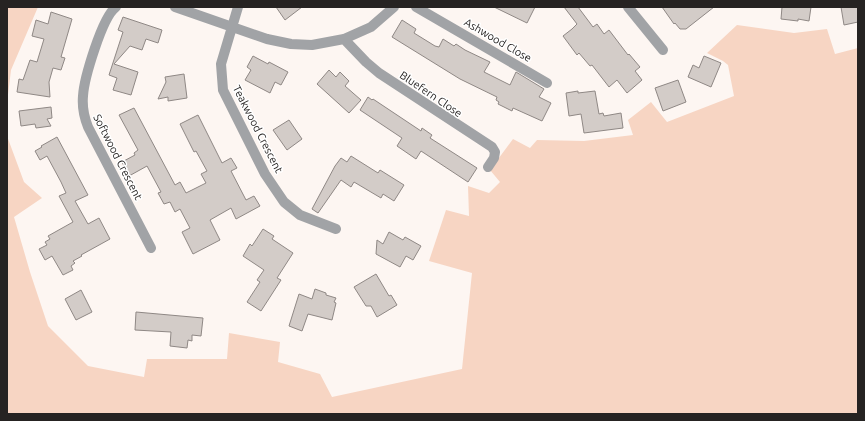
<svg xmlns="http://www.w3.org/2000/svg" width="865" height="421" font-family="Ubuntu,sans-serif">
	<rect width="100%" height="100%" fill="#fdf6f2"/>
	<!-- green -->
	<path fill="#f7d5c3" d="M7 7H38L11 70 7 103Z
		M737 25 794 33 827 29 835 54 858 48V414H7V136L24 182 42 198 14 217 30 272 48 326 88 366 144 377 147 359H227L229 333 280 342 278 362 320 374 332 397 462 369 472 273 429 261 446 210 469 216 468 186 489 193 500 182 490 170 513 139 530 148 537 140 584 141 633 135 628 120 651 102 667 122 734 96 728 65 723 61 707 53Z"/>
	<!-- building -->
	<path fill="#d3ccc8" stroke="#8f8885" d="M276 7H302L285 20Z
		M494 7H535L527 23Z
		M564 7H578L593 27 597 24 604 34 609 30 628 55 629 54 640 67 635 71 642 80 627 93 617 80 609 87 592 65 590 66 579 53 577 55 563 36 572 29 577 24Z
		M662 7H714L686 29H680L675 23 674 24Z
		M782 7H811L809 21 798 19V21L781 19Z
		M841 7H858V22L844 25Z
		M51 12 72 19 61 57 65 58 61 70 53 68 49 82 50 97 17 92 19 79 23 80 30 60 37 62 44 39 32 36 36 20 48 24Z
		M123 17 162 30 158 43 146 39 142 50 130 46 114 64 138 72 131 95 113 90 117 78 109 75 123 32 118 30Z
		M402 20 416 29 414 33 435 46 439 47 443 39 454 46 456 44 465 50 490 62 484 72 510 85 516 72 544 89 539 97 551 103 542 121 513 108 512 111 498 104 499 102 496 100 497 97 460 79 392 37Z
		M253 56 268 64 269 62 288 72 281 85 275 82 270 93 245 80 251 70 247 67Z
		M704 56 721 63 711 87 688 77 693 65 699 68Z
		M329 70 336 77 340 72 349 81 345 86 361 100 349 113 317 84Z
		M184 74 187 98 168 101V97L158 99 166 82 165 77Z
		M678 80 686 102 663 111 655 88Z
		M578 91V93L595 91 599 114 603 113 604 116 621 113 623 128 584 133 581 114 569 116 566 93Z
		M368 97 372 100 373 99 421 131 422 128 432 135 430 138 477 168 468 182 421 151 416 159 397 146 402 138 360 110Z
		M51 107 52 118 47 119 51 126 36 128 35 124 21 126 19 111Z
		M134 108 175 185 180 182 186 193 206 183 201 174 207 171 196 151 194 152 180 124 198 115 222 163 231 158 237 168 231 171 246 200 254 196 260 206 236 219 231 208 210 220 220 240 193 254 182 232 190 228 180 209 175 212 170 202 164 204 158 193 161 192 147 166 129 176 122 162 135 155 134 153 138 150 119 115Z
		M289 120 302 139 287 150 273 130Z
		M57 137 88 195 75 201 88 224 99 218 110 239 81 255 82 256 73 261 75 263 71 266 73 270 63 275 52 256 45 260 39 249 47 245 45 242 50 239 48 236 73 222 59 196 66 193 61 182 47 156 40 160 35 151 42 147 41 146Z
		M351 156 378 173 380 170 404 185 394 201 383 194 381 198 354 182 351 187 341 180 318 213 312 209 335 166 341 158 347 162Z
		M263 229 274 236 272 239 293 253 277 278 281 280 261 311 247 302 260 282 257 280 264 270 243 256 250 244 252 246Z
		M389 232 403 240 405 237 421 246 413 260 406 256 400 267 376 254 377 240 383 244Z
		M376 274 389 296 391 295 397 305 377 317 371 306H366L354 287Z
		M315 289 326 293V295L336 298 334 302 336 303 332 320 308 314 302 331 289 326 299 294 312 299Z
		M81 290 92 312 76 320 65 299Z
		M136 312 203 318 201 336 192 335V341L188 340 187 348 170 346 171 332 135 330Z"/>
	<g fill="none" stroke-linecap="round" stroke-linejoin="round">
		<!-- street -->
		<path stroke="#a1a3a6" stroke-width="10" d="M116 7C102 17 84 79 83 96 82 107 84 117 88 127L151 248
			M175 7 267 39 291 44 312 45 344 39 371 27 394 7
			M238 7 221 64 223 90 265 174 284 202 300 215 336 229
			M416 7 547 83
			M628 7 663 50
			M344 39 366 62 379 73 492 147 495 152 494 158 488 167"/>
	</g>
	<g text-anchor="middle" stroke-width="3" stroke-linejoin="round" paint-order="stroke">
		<!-- street labels -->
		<g font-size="11" fill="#262322" stroke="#fff">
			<text transform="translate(498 40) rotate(30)" y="4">Ashwood Close</text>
			<text transform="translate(431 94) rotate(34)" y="4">Bluefern Close</text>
			<text transform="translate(258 129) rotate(63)" y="4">Teakwood Crescent</text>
			<text transform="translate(118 157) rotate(63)" y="4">Softwood Crescent</text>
		</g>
	</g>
	<!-- border -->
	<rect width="865" height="421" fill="none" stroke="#262322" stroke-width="16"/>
</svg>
